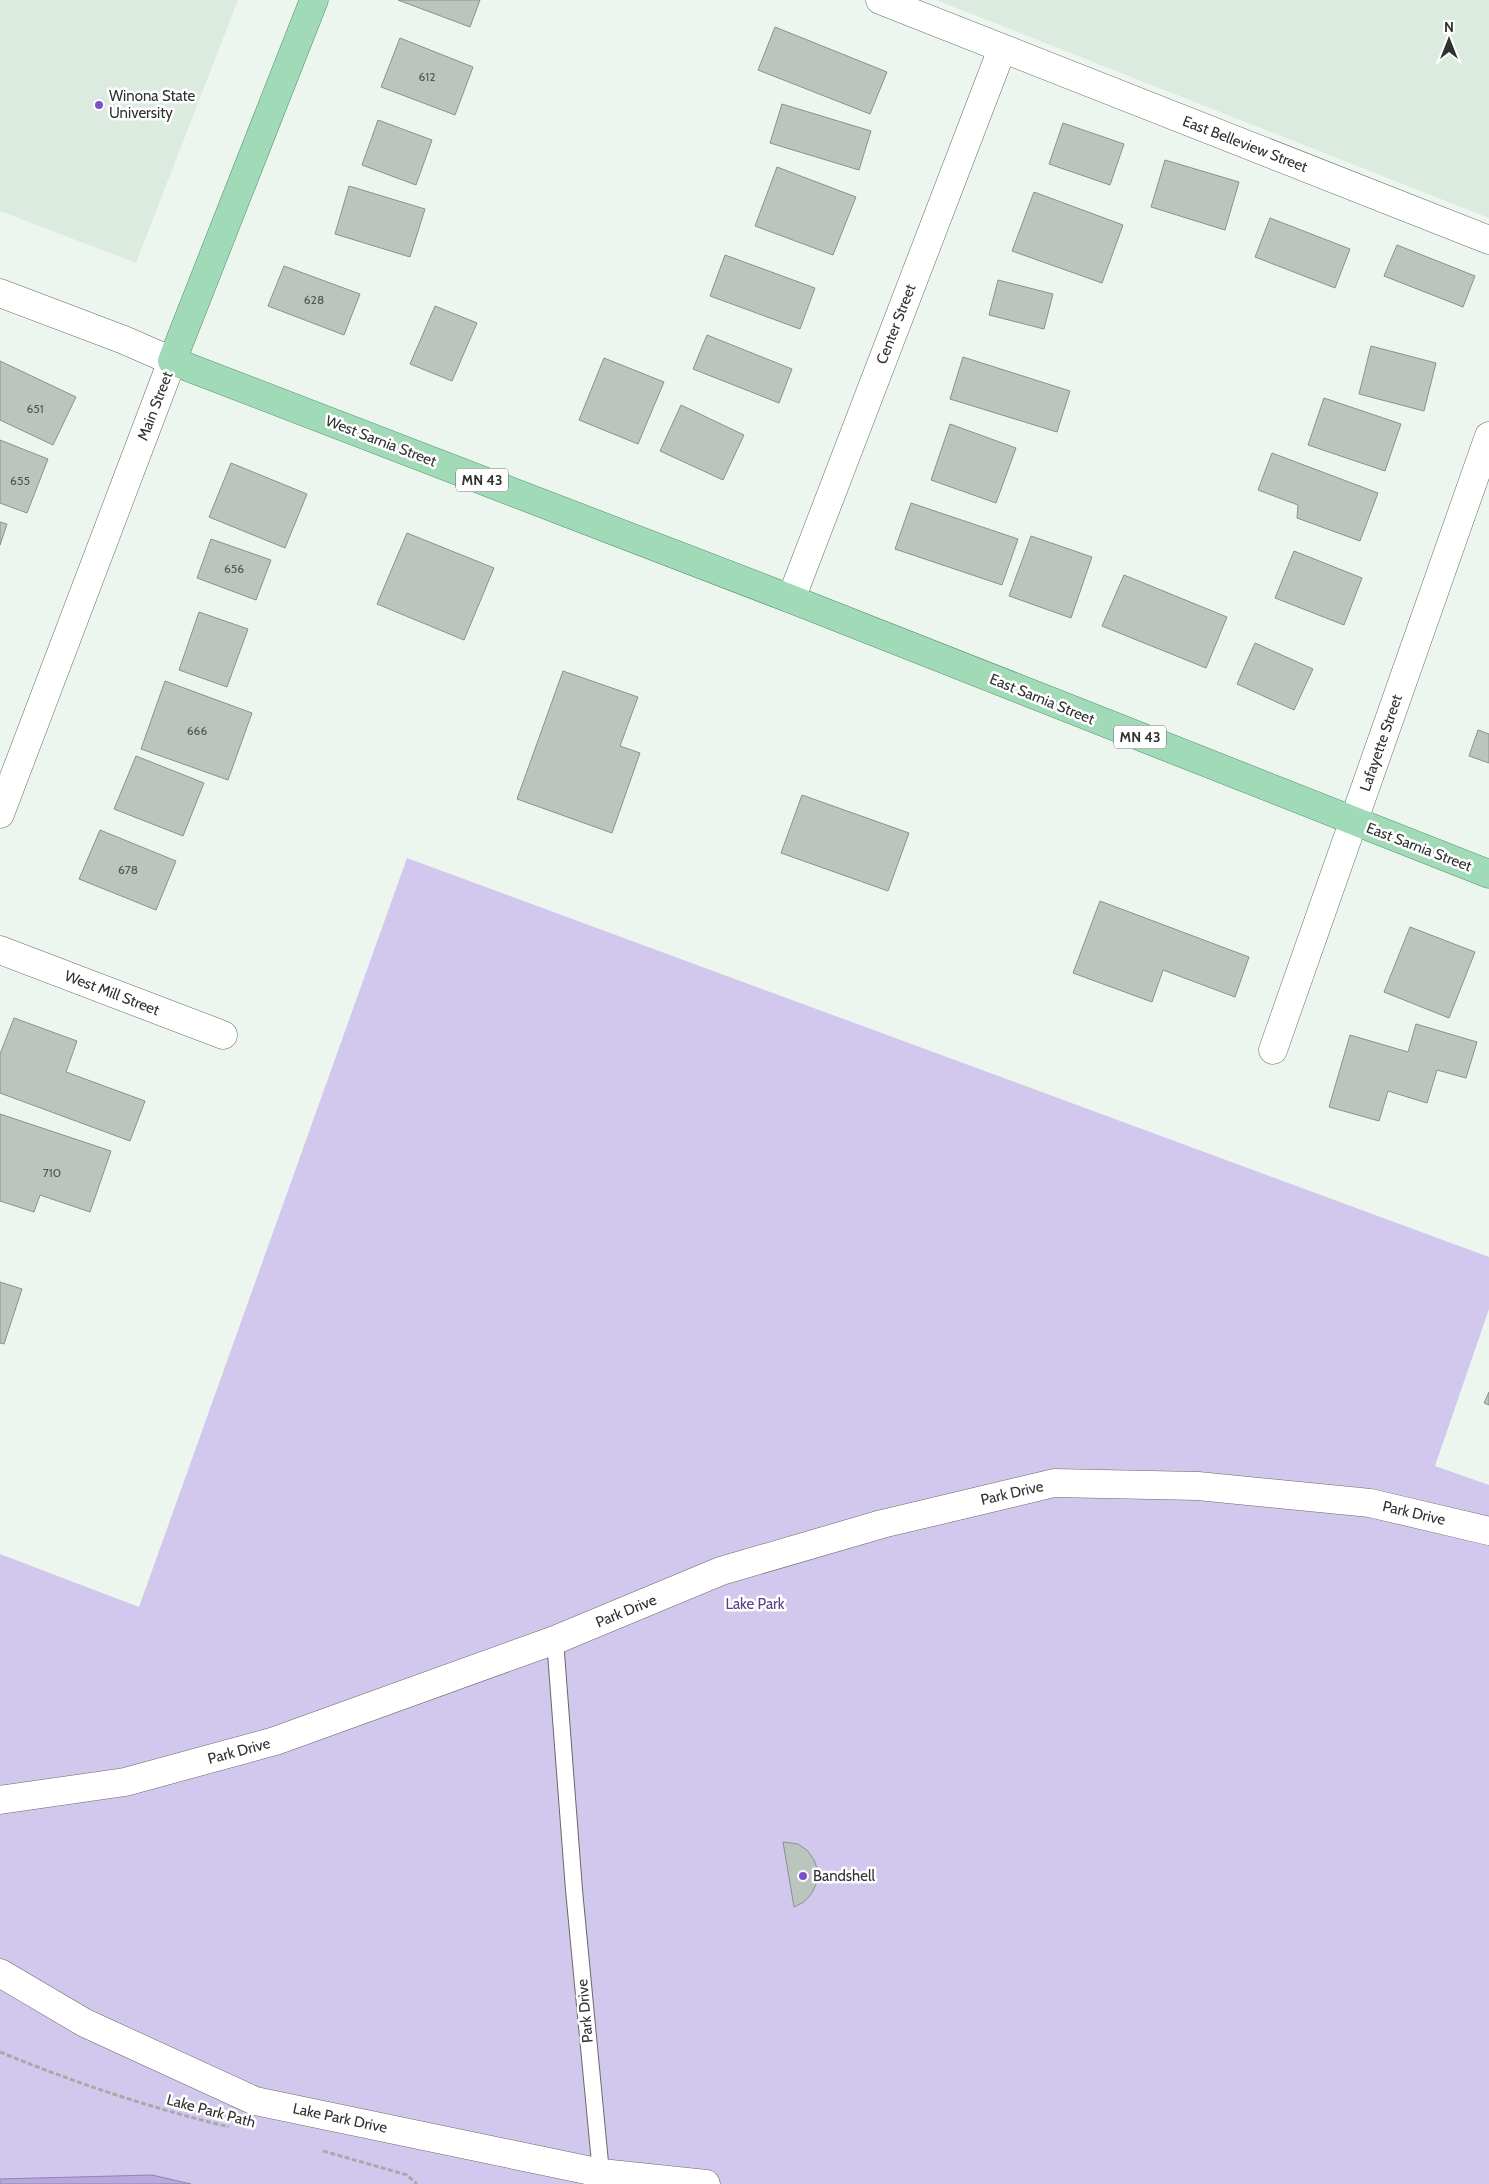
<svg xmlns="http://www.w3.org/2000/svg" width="1489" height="2184" font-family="Cabin,sans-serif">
	<rect width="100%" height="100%" fill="#edf5ef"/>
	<!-- built -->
	<path fill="#dcebe0" d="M0 0H238L136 263 0 211Z
		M936 0H1489V218Z"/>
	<!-- green -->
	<path fill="#d2c7ed" d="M407 858 1489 1257V1309L1435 1466 1489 1485V2184H0V1554L139 1607Z"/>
	<!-- water -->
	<path fill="#b7a8df" stroke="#8e85aa" d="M152 2175 191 2184H0V2179Z"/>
	<!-- building -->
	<path fill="#bcc4be" stroke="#8a928c" d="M398 0H480L470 27Z
		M775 27 887 72 870 114 758 70Z
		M400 38 473 67 455 115 381 87Z
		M782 104 871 131 859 170 770 143Z
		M378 120 432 140 416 185 362 165Z
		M1063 123 1124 144 1110 185 1049 164Z
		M1165 160 1239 182 1225 230 1151 207Z
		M777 167 856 197 833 255 755 226Z
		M349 186 425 209 410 257 335 234Z
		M1034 192 1123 225 1102 283 1012 251Z
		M1270 218 1350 249 1335 288 1255 257Z
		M1397 245 1475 276 1463 307 1384 276Z
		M725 255 815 288 800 329 710 296Z
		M284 266 360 294 344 335 268 306Z
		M998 280 1053 294 1044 329 989 315Z
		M435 306 477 323 452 381 410 364Z
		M707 335 792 369 779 403 693 369Z
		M1371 346 1436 363 1424 411 1359 394Z
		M963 357 1070 391 1057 432 950 399Z
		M604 358 664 382 638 444 579 420Z
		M0 361 76 397 53 445 0 420Z
		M1324 398 1401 424 1385 471 1308 445Z
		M681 405 744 435 723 480 660 451Z
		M950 424 1016 448 996 503 931 480Z
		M0 440 48 459 27 513 0 503Z
		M1272 453 1378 493 1360 541 1297 518 1298 505 1258 490Z
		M231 463 307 494 285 548 209 517Z
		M911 503 1018 539 1002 585 895 549Z
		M0 522 7 524 0 545Z
		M407 533 494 568 464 640 377 604Z
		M1031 536 1092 557 1071 618 1009 596Z
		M211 539 271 560 256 600 197 578Z
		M1294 551 1362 578 1344 625 1275 598Z
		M1124 575 1227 617 1206 668 1102 626Z
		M199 612 248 629 227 687 179 670Z
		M1255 643 1313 669 1294 710 1237 684Z
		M563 671 638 697 620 746 640 753 612 833 517 799Z
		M165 681 252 713 228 780 141 749Z
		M1478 730 1489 734V763L1469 756Z
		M136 756 204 783 183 836 114 809Z
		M802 795 909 833 888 891 781 853Z
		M100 830 176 861 156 910 79 879Z
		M1100 901 1249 957 1235 997 1163 970 1152 1002 1073 973Z
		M1410 927 1475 952 1449 1018 1384 992Z
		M14 1018 77 1041 66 1072 145 1101 130 1141 0 1093V1054Z
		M1416 1024 1477 1042 1466 1078 1437 1070 1427 1103 1388 1091 1379 1121 1329 1107 1350 1035 1408 1052Z
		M0 1114 111 1151 90 1212 40 1195 34 1212 0 1201Z
		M0 1282 22 1289 4 1344 0 1343Z
		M1489 1392V1405L1484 1403Z
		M783 1842 798 1844 808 1851 814 1860 818 1871 817 1882 812 1893 804 1902 794 1907Z"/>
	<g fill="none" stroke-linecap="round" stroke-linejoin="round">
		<!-- service casing -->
		<g stroke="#656c67" stroke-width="18">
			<path id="service" d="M555 1640 574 1890 601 2173"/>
		</g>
		<!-- minor casing -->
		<g stroke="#656c67" stroke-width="29">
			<path id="minor" d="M880 0 1489 240
				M791 599 1002 49
				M0 814 172 361
				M0 950 223 1035
				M1273 1050 1489 436
				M0 1800 125 1782 275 1741 555 1640 721 1571 882 1524 1054 1483 1198 1486 1370 1503 1489 1531
				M0 1973 85 2023 255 2101 601 2173 706 2184"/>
		</g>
		<!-- tertiary casing -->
		<g stroke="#656c67" stroke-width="29">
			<path id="tertiary" d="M0 293 124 340 172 361"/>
		</g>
		<!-- primary casing -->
		<g stroke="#508f69" stroke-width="29">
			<path id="primary" d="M314 0 172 361 791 599 1489 874"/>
		</g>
		<!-- path -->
		<path stroke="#a5aba7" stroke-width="3" stroke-dasharray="5 2.5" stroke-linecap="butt" d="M0 2052C75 2083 151 2108 229 2127
			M323 2151 407 2175 417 2184"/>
		<!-- service -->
		<use href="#service" stroke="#fff" stroke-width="16"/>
		<!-- minor -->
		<use href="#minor" stroke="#fff" stroke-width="28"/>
		<!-- tertiary -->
		<use href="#tertiary" stroke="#fff" stroke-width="28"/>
		<!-- primary -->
		<use href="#primary" stroke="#a1dab7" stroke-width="28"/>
	</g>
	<!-- markers -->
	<g fill="#7e51c9" stroke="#fff" stroke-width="2">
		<circle cx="99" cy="105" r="5"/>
		<circle cx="803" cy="1876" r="5"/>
	</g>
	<g text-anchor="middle" stroke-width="5" stroke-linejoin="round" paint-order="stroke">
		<!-- number labels -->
		<g font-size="12" fill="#525654">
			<text x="427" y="81">612</text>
			<text x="314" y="304">628</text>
			<text x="35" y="413">651</text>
			<text x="20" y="485">655</text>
			<text x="234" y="573">656</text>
			<text x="197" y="735">666</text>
			<text x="128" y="874">678</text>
			<text x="52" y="1177">710</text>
		</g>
		<!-- shield labels -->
		<g fill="#fff" stroke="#6d706e" stroke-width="1">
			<rect x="456" y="468.5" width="52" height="23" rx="4"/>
			<rect x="1114" y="725.5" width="52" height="23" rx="4"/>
		</g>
		<g font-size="14" font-weight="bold" fill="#2f3230">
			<text x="482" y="485">MN 43</text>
			<text x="1140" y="742">MN 43</text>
		</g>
		<!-- poi labels -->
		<g font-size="15" fill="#2f3230" stroke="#fff" text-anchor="start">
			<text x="109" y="101">Winona State<tspan x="109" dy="17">University</tspan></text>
			<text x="813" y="1881">Bandshell</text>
		</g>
		<!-- street labels -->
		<g font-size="15" fill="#2f3230" stroke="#fff">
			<text transform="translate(1245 144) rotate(21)" y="5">East Belleview Street</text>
			<text transform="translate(896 324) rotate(-69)" y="5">Center Street</text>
			<text transform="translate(155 406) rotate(-69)" y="5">Main Street</text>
			<text transform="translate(381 441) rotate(21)" y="5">West Sarnia Street</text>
			<text transform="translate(1042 699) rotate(22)" y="5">East Sarnia Street</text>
			<text transform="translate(1381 743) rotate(-71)" y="5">Lafayette Street</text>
			<text transform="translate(1419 847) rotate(21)" y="5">East Sarnia Street</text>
			<text transform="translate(112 993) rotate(21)" y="5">West Mill Street</text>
			<text transform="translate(1012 1493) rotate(-13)" y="5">Park Drive</text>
			<text transform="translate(1414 1513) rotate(13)" y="5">Park Drive</text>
			<text transform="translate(626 1611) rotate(-22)" y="5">Park Drive</text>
			<text transform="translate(239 1751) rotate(-15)" y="5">Park Drive</text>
			<text transform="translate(585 2011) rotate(-95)" y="5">Park Drive</text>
			<text transform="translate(211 2111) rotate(15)" y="5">Lake Park Path</text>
			<text transform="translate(340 2118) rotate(12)" y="5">Lake Park Drive</text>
		</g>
		<!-- park labels -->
		<g font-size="15" fill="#584084" stroke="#fff">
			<text x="755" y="1609">Lake Park</text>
		</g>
	</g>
	<!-- north arrow -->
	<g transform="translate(1449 40)" stroke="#ffffff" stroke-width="4" paint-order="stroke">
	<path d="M0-4L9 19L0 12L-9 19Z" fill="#2f3230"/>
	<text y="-8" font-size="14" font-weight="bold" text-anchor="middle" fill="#2f3230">N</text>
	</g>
</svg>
